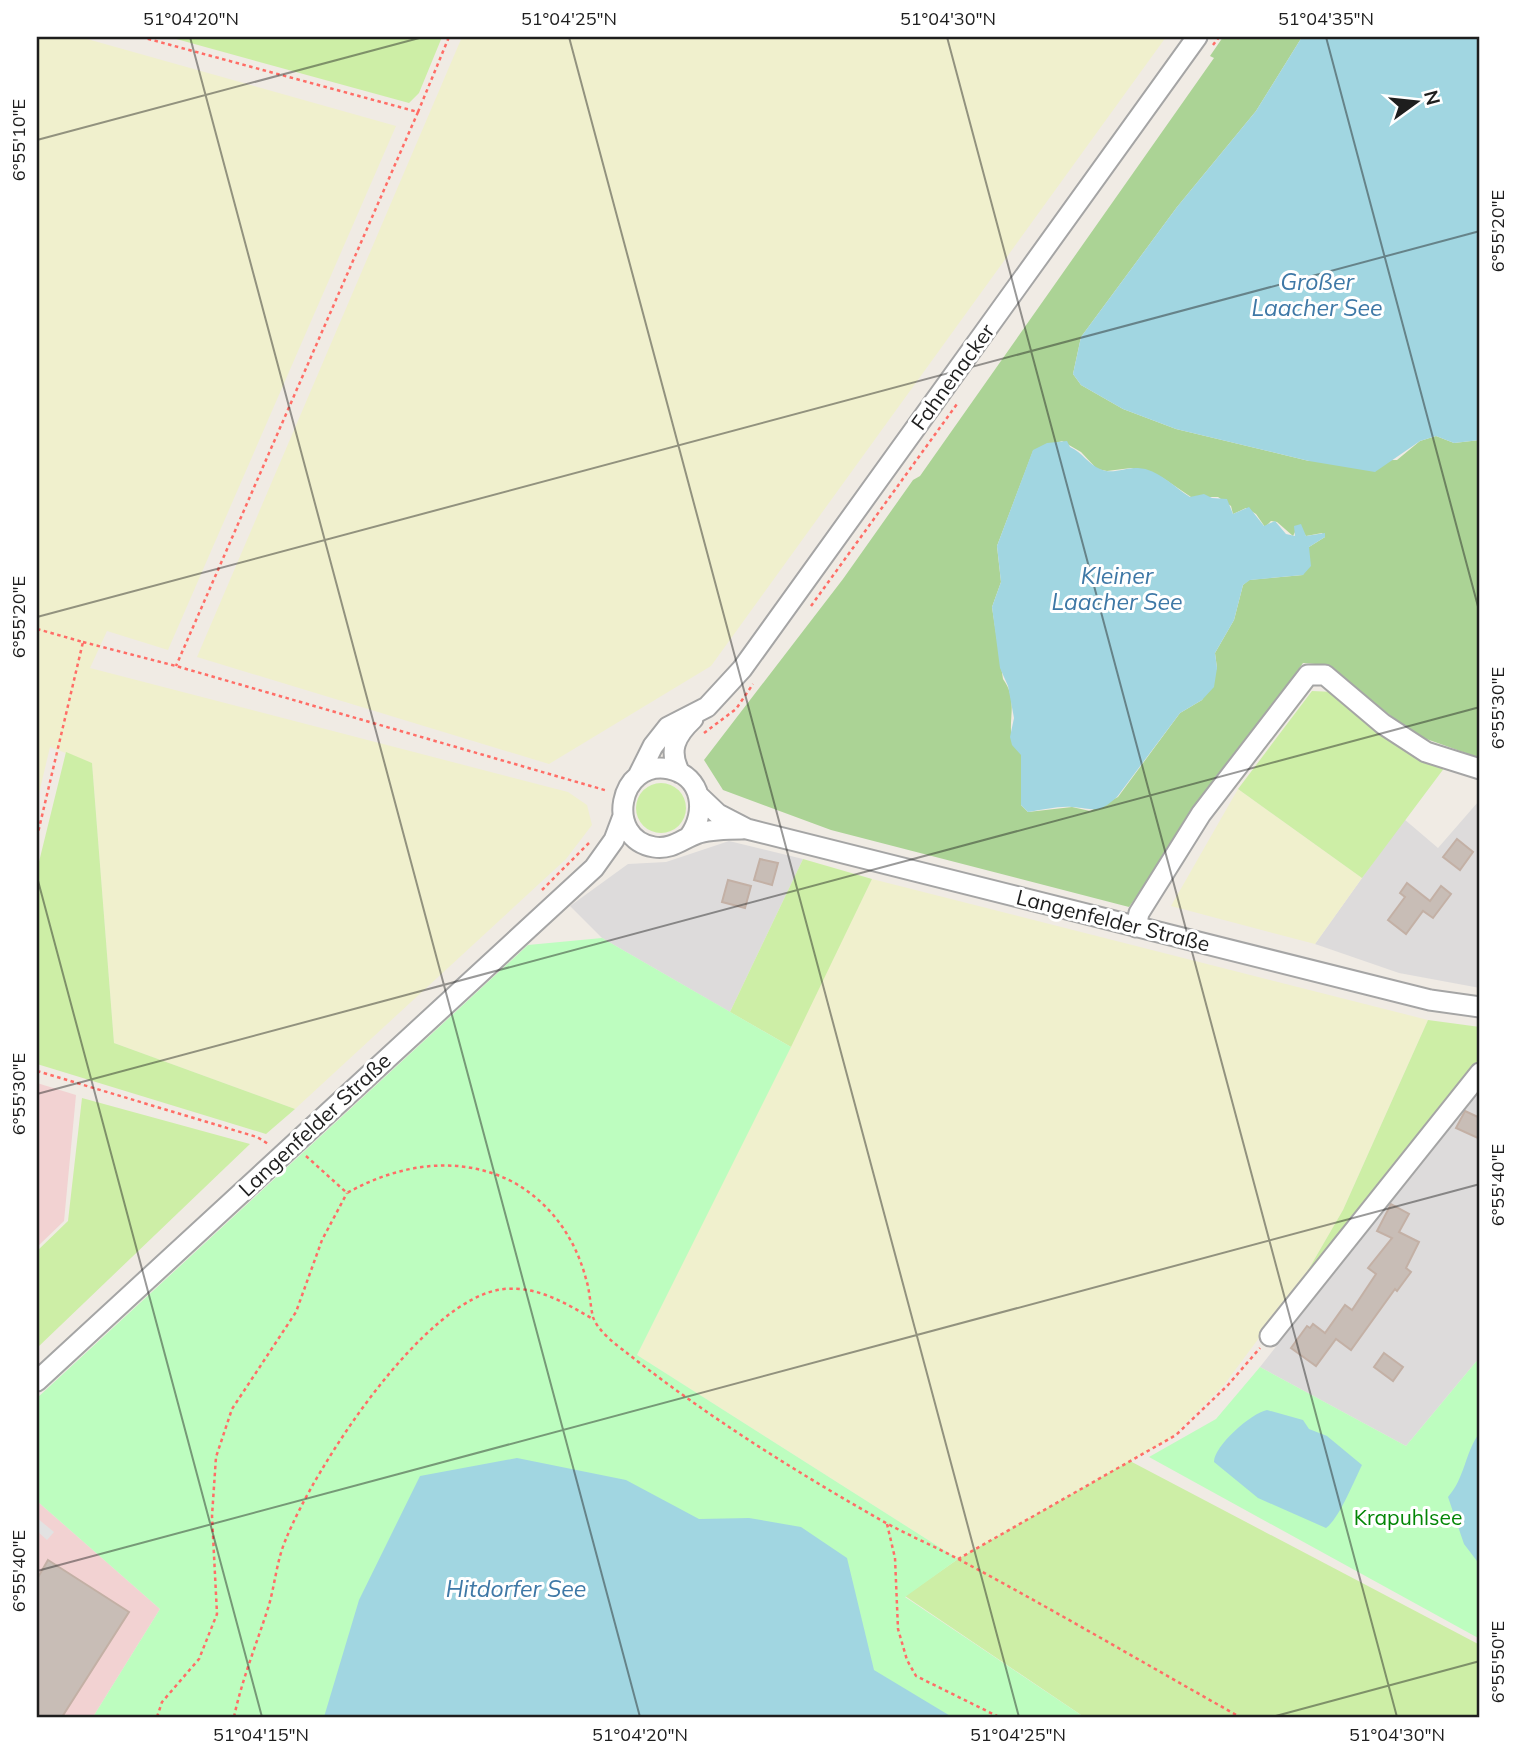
<svg xmlns="http://www.w3.org/2000/svg" width="1517" height="1754" font-family="Mulish,sans-serif">
	<rect width="100%" height="100%" fill="#f0ebe4"/>
	<!-- residential -->
	<path fill="#dddbdb" d="M1478 802 1480 988 1399 973 1315 944 1404 819 1438 848Z
		M729 841 803 859 730 1012 602 938 570 906 628 864 666 862Z
		M1480 1089V1357L1406 1446 1260 1367Z"/>
	<!-- commercial -->
	<path fill="#f2d2d2" d="M37 1083 76 1095 64 1221 37 1247Z
		M37 1501 160 1609 93 1717H37Z"/>
	<!-- farmland -->
	<path fill="#f0f0cd" d="M37 37H80L396 126 168 650 107 631 90 668 568 792 587 805 592 825 566 859 295 1109 114 1043 92 763 50 747 37 802Z
		M462 37H1166L711 666 549 764 197 657Z
		M1238 789 1362 878 1315 944 1171 906Z
		M872 879 1428 1020 1343 1210 1303 1279 1224 1385 1170 1439 958 1559 637 1355Z"/>
	<!-- grass -->
	<path fill="#cdeea6" d="M169 37H442L419 93 409 103Z
		M1312 691 1334 692 1445 767 1362 878 1238 789Z
		M66 752 92 763 114 1043 295 1109 266 1134 37 1064V870Z
		M636 808a25 25 0 1 1 50 0a25 25 0 1 1-50 0Z
		M803 859 872 879 791 1047 730 1012Z
		M1428 1020 1480 1027V1065L1308 1280 1303 1279 1343 1210Z
		M82 1098 250 1144 37 1348V1251L68 1221Z
		M1130 1461 1480 1645V1717H1084L905 1596 958 1559Z"/>
	<!-- forest -->
	<path fill="#abd395" fill-rule="evenodd" d="M1223 37H1302L1256 111 1177 207 1081 337 1073 374 1081 385 1123 409 1176 429 1309 461 1397 460 1420 441 1436 436 1454 443 1480 440V758L1415 735 1327 665 1303 663 1129 907 831 830 723 790 704 760 843 579 913 480 920 476 1214 58 1210 56ZM1062 441 1081 452 1097 469 1107 471 1131 468 1163 478 1191 497H1218L1231 506 1233 514 1246 508 1256 514 1265 527 1271 521 1277 522 1293 536 1296 530 1301 529 1306 536 1322 533 1325 537 1309 547 1303 575 1249 580 1243 585 1234 620 1215 653 1217 668 1202 700 1180 713 1118 797 1090 811 1072 807 1028 812 1021 805V754C999 732 1023 706 1003 679L992 607 1001 582 997 546 1033 451Z"/>
	<!-- park -->
	<path fill="#bdfdbf" d="M602 938 791 1047 637 1355 958 1559 905 1597 1084 1717H93L160 1609 37 1501V1398L528 945Z
		M1480 1357V1639L1149 1457 1216 1419 1260 1367 1406 1446Z"/>
	<!-- parking -->
	<path fill="#e2e2e2" d="M37 1518 54 1532 47 1540 37 1531Z"/>
	<!-- water -->
	<path fill="#a1d6e1" d="M1302 37H1480V440L1454 443 1436 436 1420 441 1375 472 1309 461 1176 429 1123 409 1081 385 1073 374 1081 337 1177 207 1256 111Z
		M1067 441 1070 447C1082 452 1089 465 1100 469 1112 475 1126 467 1138 468 1158 469 1174 487 1190 497L1204 494 1212 498 1227 499 1233 514 1249 507 1264 526 1275 521 1286 534 1295 536 1294 526 1301 524 1306 536 1325 533V537L1309 547 1311 566 1303 575 1250 580 1243 585 1234 620 1215 653 1217 668 1214 687 1202 700 1180 713 1117 797C1098 814 1096 809 1072 807 1058 806 1042 810 1028 812L1021 805V755L1012 745 1010 737 1014 718 1008 686 1000 668 992 607 1001 582 997 546 1033 450 1047 443Z
		M1267 1410 1303 1420 1309 1429 1327 1436 1362 1465C1354 1481 1339 1519 1326 1528L1258 1498 1214 1462C1214 1446 1251 1413 1267 1410Z
		M1480 1432V1565L1464 1544 1448 1497C1465 1478 1465 1452 1480 1432Z
		M517 1458 626 1480 699 1519 749 1518 801 1527 847 1558 874 1670 952 1717H324L359 1600 420 1476Z"/>
	<!-- building -->
	<path fill="#c8bdb6" stroke="#c3b0a5" stroke-width="2" d="M1457 839 1473 852 1460 870 1443 857Z
		M760 859 778 863 772 885 754 880Z
		M728 880 751 886 745 908 722 902Z
		M1407 883 1430 901 1441 886 1451 894 1433 918 1423 911 1406 934 1388 920 1405 897 1400 893Z
		M1465 1111 1480 1118V1139L1456 1128Z
		M1391 1204 1409 1214 1399 1232 1419 1242 1406 1268 1411 1272 1397 1291 1395 1289 1351 1350 1336 1339 1316 1366 1291 1348 1307 1326 1310 1328 1313 1324 1325 1333 1345 1305 1352 1310 1376 1274 1368 1268 1392 1238 1377 1231Z
		M1384 1353 1403 1367 1393 1381 1374 1367Z
		M48 1560 129 1612 62 1717H37V1579Z"/>
	<g fill="none" stroke-linecap="round" stroke-linejoin="round">
		<!-- minor casing -->
		<g stroke="#a5a5a5" stroke-width="23">
			<path id="minor" d="M680 773C668 751 675 736 693 719
				M638 776 653 746 668 727 707 707 742 669 1197 37
				M699 796 718 814 747 829 1430 1000 1480 1007
				M689 837C707 813 703 776 669 769 618 759 604 839 654 847 673 850 683 838 699 833 713 829 728 829 742 829
				M1136 927 1139 913 1201 814 1308 675H1325L1383 724 1426 752 1480 769
				M1270 1336 1480 1073
				M37 1381 594 868 614 840 623 816"/>
		</g>
		<!-- path -->
		<path stroke="#ff6d66" stroke-width="2.5" stroke-dasharray="3.5 3.5" stroke-linecap="butt" d="M141 37 418 112 176 666
			M1213 45 1219 37
			M418 112 449 37
			M811 606 957 404
			M37 629 83 642 37 837
			M83 642 176 666 608 791
			M704 733 736 709 753 684
			M542 890 589 843
			M37 1071 257 1137 270 1145
			M306 1156 347 1193C397 1165 457 1154 511 1181 549 1201 575 1237 586 1279 590 1291 590 1305 593 1317 597 1330 616 1345 627 1353 708 1417 796 1472 886 1523 910 1536 936 1547 960 1560 1054 1610 1147 1665 1240 1717
			M887 1524 895 1558 898 1629 907 1660 916 1676 999 1717
			M958 1559 1176 1435 1228 1385 1260 1348
			M157 1717 162 1702 199 1659 217 1614 212 1516 216 1457 232 1409 296 1312 322 1240 347 1193
			M234 1717C242 1679 257 1643 269 1605 275 1584 277 1559 286 1539 314 1469 424 1297 504 1289 538 1286 565 1303 593 1319"/>
		<!-- minor -->
		<use href="#minor" stroke="#fff" stroke-width="19"/>
	</g>
	<!-- ticks -->
	<path fill="none" stroke="#1e1e1e" stroke-width="2" stroke-opacity="0.45" d="M190 37 640 1717M569 37 1019 1717M947 37 1397 1717M1326 37 1480 614M37 140 423 37M37 617 1480 231M37 877 262 1717M37 1094 1480 707M37 1571 1480 1184M1272 1717 1480 1661"/>
	<g text-anchor="middle" stroke-width="6" stroke-linejoin="round" paint-order="stroke">
		<!-- street labels -->
		<g font-size="21" fill="#1e1e1e" stroke="#fff">
			<text transform="translate(953 377) rotate(-54)" y="7">Fahnenacker</text>
			<text transform="translate(1113 921) rotate(14)" y="7">Langenfelder Straße</text>
			<text transform="translate(315 1125) rotate(-43)" y="7">Langenfelder Straße</text>
		</g>
		<!-- park labels -->
		<g font-size="21" fill="#038606" stroke="#fff">
			<text x="1408" y="1525">Krapuhlsee</text>
		</g>
		<!-- water labels -->
		<g font-size="23" font-style="italic" fill="#3e78a6" stroke="#fff">
			<text x="1317" y="290">Großer<tspan x="1317" dy="26">Laacher See</tspan></text>
			<text x="1117" y="584">Kleiner<tspan x="1117" dy="26">Laacher See</tspan></text>
			<text x="516" y="1597">Hitdorfer See</text>
		</g>
	</g>
	<!-- border -->
	<rect width="1517" height="1754" fill="none" stroke="#ffffff" stroke-width="77"/>
	<!-- north arrow -->
	<g transform="translate(1416 102) rotate(75)" stroke="#ffffff" stroke-width="5" paint-order="stroke">
	<path d="M0-5L12 26L0 18L-12 26Z" fill="#1e1e1e"/>
	<text y="-10" font-size="19" font-weight="bold" text-anchor="middle" fill="#1e1e1e">N</text>
	</g>
	<rect x="38" y="38" width="1440" height="1678" fill="none" stroke="#1e1e1e" stroke-width="2.5"/>
	<g font-size="18" text-anchor="middle" fill="#1e1e1e">
		<text x="191" y="25">51°04'20"N</text>
		<text x="569" y="25">51°04'25"N</text>
		<text x="948" y="25">51°04'30"N</text>
		<text x="1326" y="25">51°04'35"N</text>
		<text transform="translate(19 140) rotate(-90)" y="6">6°55'10"E</text>
		<text transform="translate(1498 231) rotate(-90)" y="6">6°55'20"E</text>
		<text transform="translate(19 617) rotate(-90)" y="6">6°55'20"E</text>
		<text transform="translate(1498 708) rotate(-90)" y="6">6°55'30"E</text>
		<text transform="translate(19 1094) rotate(-90)" y="6">6°55'30"E</text>
		<text transform="translate(1498 1185) rotate(-90)" y="6">6°55'40"E</text>
		<text transform="translate(19 1571) rotate(-90)" y="6">6°55'40"E</text>
		<text transform="translate(1498 1662) rotate(-90)" y="6">6°55'50"E</text>
		<text x="261" y="1741">51°04'15"N</text>
		<text x="640" y="1741">51°04'20"N</text>
		<text x="1018" y="1741">51°04'25"N</text>
		<text x="1397" y="1741">51°04'30"N</text>
	</g>
</svg>
